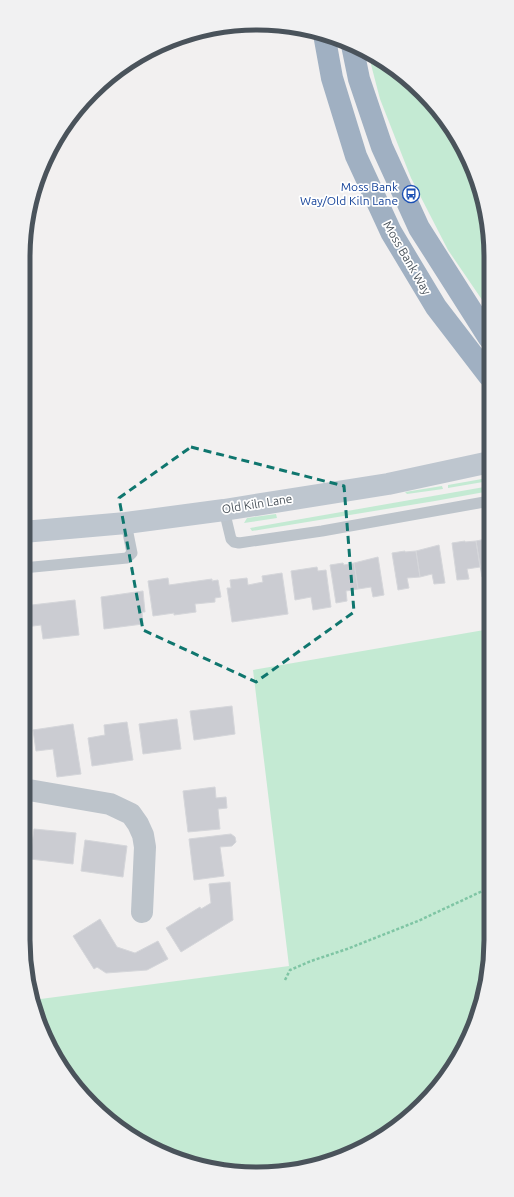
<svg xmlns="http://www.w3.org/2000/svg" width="514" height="1197" font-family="Ubuntu,sans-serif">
	<rect width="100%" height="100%" fill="#f2f0f0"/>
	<!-- green -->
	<path fill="#c4ead3" d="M368 53 387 63 433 103 473 167 489 226V310L448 250 411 178 380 99Z
		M482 479 483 482 448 488V485Z
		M442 486 443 489 407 494 405 492Z
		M490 486V491L435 501 252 531 250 528Z
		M276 514 277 518 244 523 247 518Z
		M490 629 491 940 479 1015 433 1094 374 1143 302 1170H212L140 1143 81 1094 35 1015 33 1000 289 966 253 670Z"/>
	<!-- water -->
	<path fill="#95d1e3" d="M480 192 488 222C476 212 474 207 480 192Z"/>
	<!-- building -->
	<path fill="#cbccd2" stroke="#d5d6da" d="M490 536V576L482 577 476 541 486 539V537Z
		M465 541V542L476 541 480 567 467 569 469 579 457 580 452 543Z
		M439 545 445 583 434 584 432 574 420 577 416 551Z
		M405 551V552L416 551 420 577 407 578 409 588 398 590 392 553Z
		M378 557 384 595 373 597 371 587 358 589 354 563Z
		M343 563 344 565 354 563 358 589 346 591 347 601 336 603 330 565Z
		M317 567 318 571 326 570 331 607 313 610 311 597 295 600 291 571Z
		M282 573 288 614 232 622 227 588H231L230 580 247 578 248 585 263 582 262 576Z
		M168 578 169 585 212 579V581L218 580 221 597 215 598V602L195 604 196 612 174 615V613L153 616 148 581Z
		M143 591 145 612H142L143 624 104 629 101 597Z
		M75 600 79 635 43 639 41 625 25 627 23 606Z
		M232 706 235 734 194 740 190 711Z
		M177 719 181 749 143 754 139 724Z
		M127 722 133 760 92 766 88 738 105 735 104 725Z
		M73 724 81 774 57 777 53 749 36 751 33 730Z
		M215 787 216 798 226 797 227 808 218 809 220 829 188 832 183 791Z
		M34 829 76 833 73 864 30 859Z
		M231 834 235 837 236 842 232 846 220 847 224 876 194 880 189 839Z
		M85 840 127 846 123 877 81 871Z
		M230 882 233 920 181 952 166 928 200 907 201 909 211 903 209 884Z
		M100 919 117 947 135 953 158 941 168 959 147 970 106 973 97 967 94 969 73 936Z"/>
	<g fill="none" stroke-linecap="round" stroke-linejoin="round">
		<!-- path -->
		<path stroke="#7fc5a4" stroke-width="2.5" stroke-dasharray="3 2" stroke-linecap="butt" d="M285 980 290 970 311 961 347 949 418 921 491 887"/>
		<!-- service -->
		<path stroke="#bdc4cb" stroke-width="11" d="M224 510 231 539 234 542 239 543 322 531 490 501
			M23 568 127 558 132 553 126 523"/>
		<!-- minor -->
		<path stroke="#bdc4cb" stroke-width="22" d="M23 789 110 804 131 814 138 824 143 835 145 847 142 912"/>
		<!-- secondary -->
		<path stroke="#bec6cf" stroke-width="22" d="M23 532 126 523 224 510 388 484 490 462"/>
		<!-- trunk -->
		<path stroke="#a0b0c2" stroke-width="22" d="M324 34 332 78 356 156 391 232 436 307 489 376
			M352 45 359 79 382 147 419 228 489 338"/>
	</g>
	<!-- marked area -->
	<path fill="none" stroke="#0f766e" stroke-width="3" stroke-dasharray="8 5" stroke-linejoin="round" d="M191 447 344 486 354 612 256 682 143 630 119 498Z"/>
	<!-- icons -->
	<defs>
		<g id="bus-ring" transform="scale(0.9)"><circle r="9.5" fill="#fff" stroke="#1a4fb4" stroke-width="1.5"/><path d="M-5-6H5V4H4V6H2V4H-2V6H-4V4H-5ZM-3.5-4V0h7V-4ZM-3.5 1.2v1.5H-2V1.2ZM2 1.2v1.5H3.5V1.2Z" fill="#1a4fb4"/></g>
	</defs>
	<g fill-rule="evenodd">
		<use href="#bus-ring" x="411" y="194"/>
	</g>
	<g text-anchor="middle" stroke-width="3.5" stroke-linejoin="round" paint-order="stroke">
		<!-- transit labels -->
		<g font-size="12" fill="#164399" stroke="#fff" text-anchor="end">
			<text x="398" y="191">Moss Bank<tspan x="398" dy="14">Way/Old Kiln Lane</tspan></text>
		</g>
		<!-- street labels -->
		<g font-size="12" fill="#4a535b" stroke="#fff">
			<text transform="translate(407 258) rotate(60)" y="4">Moss Bank Way</text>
			<text transform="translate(257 504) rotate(-9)" y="4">Old Kiln Lane</text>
		</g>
	</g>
	<!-- crop -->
	<path d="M0 0H514V1197H0ZM257 30H257A227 227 0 0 1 484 257V940A227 227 0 0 1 257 1167H257A227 227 0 0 1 30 940V257A227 227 0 0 1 257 30Z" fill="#f1f1f2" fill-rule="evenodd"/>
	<path fill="none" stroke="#4a535b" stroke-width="5" d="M257 30H257A227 227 0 0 1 484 257V940A227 227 0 0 1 257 1167H257A227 227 0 0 1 30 940V257A227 227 0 0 1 257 30Z"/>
</svg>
